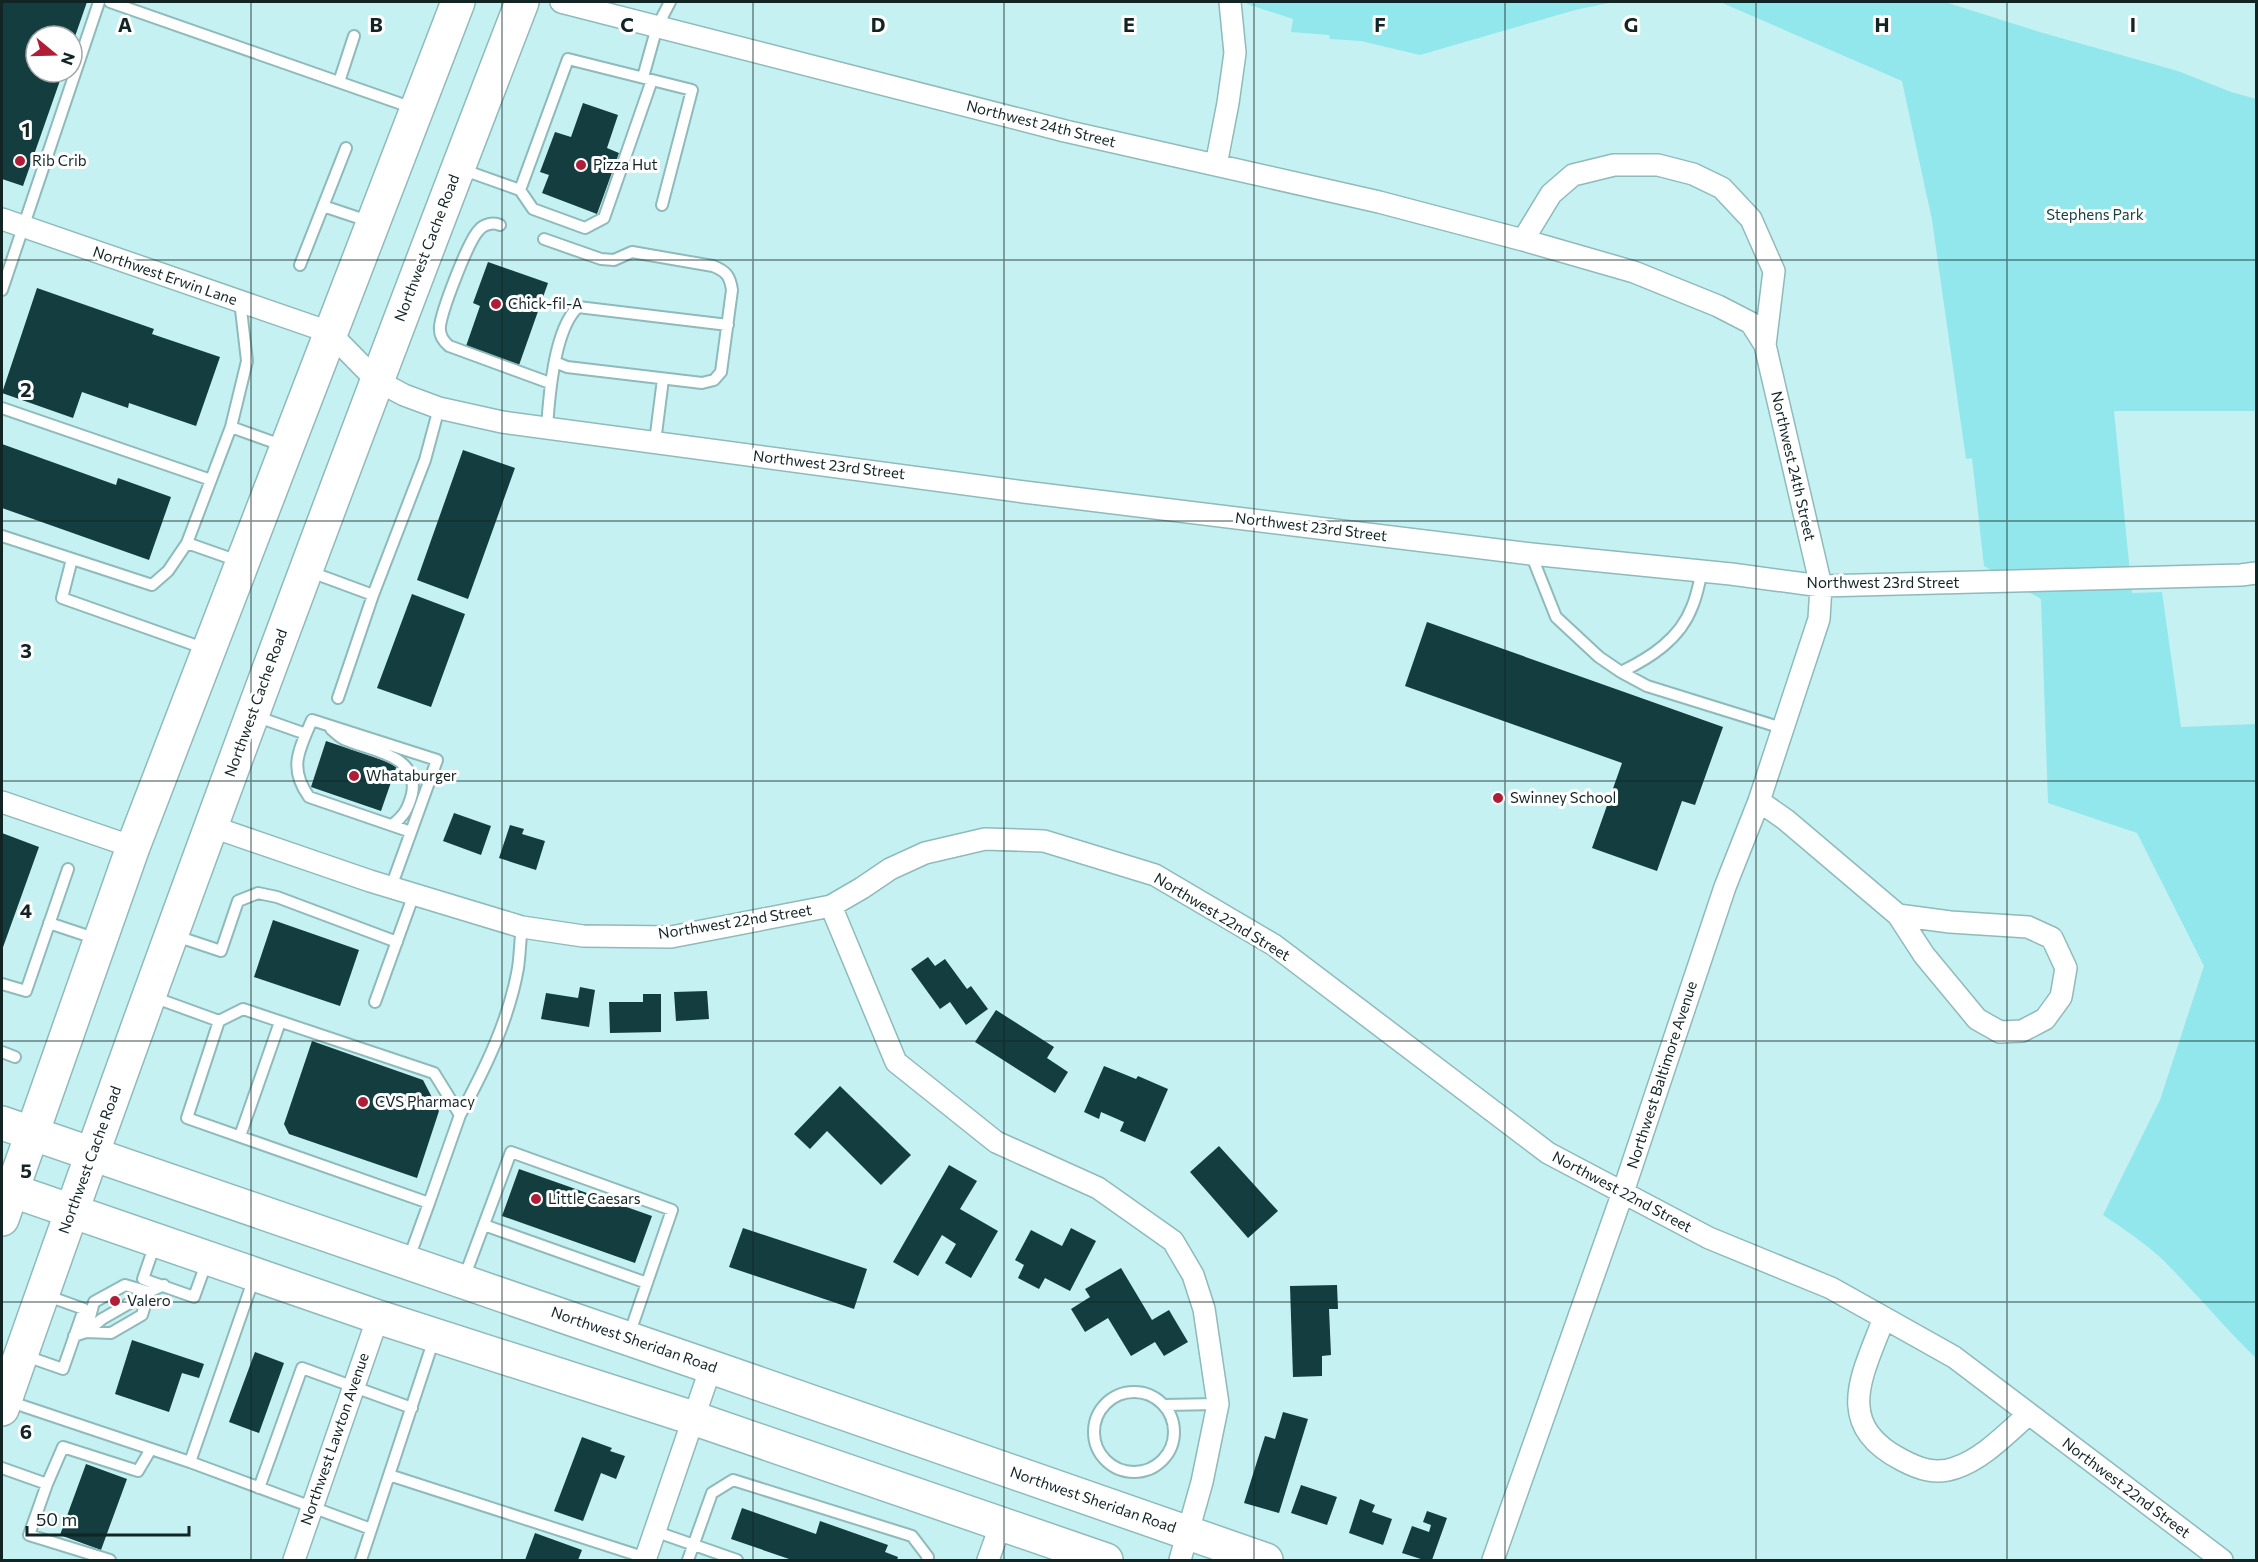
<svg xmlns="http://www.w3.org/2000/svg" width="2258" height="1562" font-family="Commissioner,sans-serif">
	<rect width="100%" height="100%" fill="#c5f1f3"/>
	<!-- green -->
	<path fill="#91e7eb" d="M1247 2H1614L1575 10 1420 55 1361 41 1330 39 1329 35 1291 32 1293 19 1247 4Z
		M1720 2H1945L2043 33 2178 71 2231 92 2256 99V411H2114L2132 593 2162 592 2181 727 2256 724V1358C2224 1327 2195 1292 2163 1260 2145 1243 2124 1229 2103 1215L2160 1100 2204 966 2137 833 2048 803 2041 599 1984 566 1972 458 1966 459 1932 220 1902 81Z"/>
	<!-- building -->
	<path fill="#133d3e" d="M2 2H87L72 45V36H36V72H63L23 186 2 179Z
		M583 103 618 115 607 148 619 153 597 214 542 193 549 175 540 172 555 132 571 137Z
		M488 262 548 283 518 368 465 349 480 306 473 303Z
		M37 288 154 329 152 334 220 357 196 426 129 403 128 408 82 392 73 418 2 393Z
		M2 444 116 485 118 478 171 497 149 560 2 508Z
		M463 450 515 468 468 599 417 580Z
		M412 594 465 614 431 707 377 688Z
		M1427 622 1723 727 1695 805 1682 801 1657 871 1592 848 1622 763 1405 686Z
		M326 741 397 765 381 811 311 787Z
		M454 813 491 826 481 855 443 841Z
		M510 825 524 829 522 834 545 841 536 870 499 858Z
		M2 833 39 847 2 950Z
		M273 920 359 950 340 1006 254 977Z
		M928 957 935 966 945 959 967 989 971 986 988 1009 966 1025 950 1002 940 1009 911 969Z
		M580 987 595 990 589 1027 541 1019 546 993 578 998Z
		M707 991 709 1019 676 1021 674 992Z
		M643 994H661V1032L610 1033 609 1002H643Z
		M996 1010 1054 1047 1047 1058 1068 1072 1055 1093 975 1042Z
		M312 1041 423 1080 439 1111 417 1178 289 1134 284 1124Z
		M1104 1066 1136 1079 1138 1076 1168 1089 1145 1142 1120 1131 1124 1122 1101 1112 1099 1119 1084 1112Z
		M840 1086 911 1155 881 1185 827 1131 810 1149 794 1134Z
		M1219 1146 1278 1211 1248 1238 1190 1172Z
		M949 1165 977 1181 960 1209 998 1231 971 1278 945 1263 956 1244 942 1235 918 1276 893 1262Z
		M519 1169 652 1216 635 1263 502 1216Z
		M743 1228 867 1269 854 1309 729 1267Z
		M1071 1228 1096 1241 1070 1291 1045 1278 1039 1289 1018 1278 1024 1265 1015 1260 1031 1230 1062 1246Z
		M1121 1268 1152 1320 1169 1310 1188 1342 1164 1356 1155 1342 1131 1356 1108 1318 1085 1332 1071 1309 1090 1297 1085 1289Z
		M1337 1285 1338 1309H1329L1331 1355 1322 1356V1376L1293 1377 1290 1286Z
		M132 1340 204 1364 199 1378 182 1373 169 1412 115 1394Z
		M255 1352 284 1363 259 1433 229 1422Z
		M1283 1412 1308 1419 1279 1513 1244 1503 1265 1436 1275 1439Z
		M582 1437 612 1448 610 1451 625 1456 616 1479 601 1473 583 1521 554 1511Z
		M86 1464 127 1479 101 1550 60 1535Z
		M1301 1485 1337 1497 1327 1525 1291 1513Z
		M1360 1499 1375 1505 1372 1512 1392 1519 1383 1545 1349 1533Z
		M742 1508 816 1534 820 1521 888 1545 885 1552 898 1557 897 1560H792L731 1539Z
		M1427 1511 1447 1518 1432 1560H1424L1402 1553 1412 1526 1429 1532 1431 1525 1423 1522Z
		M535 1533 582 1550 578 1560H525Z"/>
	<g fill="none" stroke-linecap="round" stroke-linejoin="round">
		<!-- service casing -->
		<g stroke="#8fbabb" stroke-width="14">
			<path id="service" d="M110 2 413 108
				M643 77 657 27 670 2
				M339 82 354 36
				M461 169 520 190 533 209 585 228 604 218 652 80
				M520 190 568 59 692 90 662 205
				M323 206 371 222
				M500 225C493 222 484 224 479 230 468 241 442 310 440 326 439 334 443 341 449 346L550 383
				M544 239 601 259 614 260 632 252 713 266C726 271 730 276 732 290L721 372 714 380 702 383 567 367 555 362
				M300 265 346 148
				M2 290 99 2
				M2 408 211 480
				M231 427 247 361 240 301
				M547 428C549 396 554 329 578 307L728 325
				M655 442 663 379
				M2 536 152 585 168 571 187 543
				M1531 554 1556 617 1599 657 1621 672C1650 658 1680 639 1692 607 1697 596 1699 583 1702 571
				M72 559 62 598 206 649
				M241 562 187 543 231 427 284 446
				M308 571 373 595 338 698
				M373 595 425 460 439 408
				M1621 672 1647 686 1782 728
				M255 716 306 734
				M312 720 437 760 411 832 309 797C288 768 299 750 312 720Z
				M331 729C336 733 340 738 346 740 371 751 420 755 412 794 408 809 404 816 392 825
				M391 887 411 832
				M49 923 97 939
				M176 936 221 951 238 901 258 893 277 897 397 942
				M2 984 26 991 68 869
				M153 997 219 1021 187 1118 429 1203 409 1258
				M375 1002 414 894
				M219 1021 243 1009 434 1073 460 1115 429 1203
				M2 1052 15 1057
				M460 1115C485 1069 509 1020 518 968 520 955 520 940 522 927
				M240 1136 280 1022
				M484 1225 647 1283
				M155 1244 143 1279 194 1297 207 1261
				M254 1278 190 1462 371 1529
				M464 1278 511 1152 672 1210 629 1335
				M74 1336 86 1332 102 1319 149 1292 142 1315 111 1333 86 1332 94 1302 125 1285 149 1292 164 1285
				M23 1355 63 1369 84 1309 45 1295
				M1094 1432a40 40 0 1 1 80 0a40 40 0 1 1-80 0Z
				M8 1401 190 1462
				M1164 1405 1218 1404
				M2 1468 47 1484 29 1535 110 1560
				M389 1475 646 1558
				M47 1484 63 1447 138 1471 151 1449
				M259 1488 302 1368 412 1408
				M654 1531 737 1560
				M361 1560 434 1339
				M688 1560 712 1493 733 1480 912 1536 928 1557 927 1560"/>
		</g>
		<!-- minor casing -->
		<g stroke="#8fbabb" stroke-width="24">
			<path id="minor" d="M561 2 1065 131 1379 202 1523 240 1634 272 1718 306 1751 323 1765 345
				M1216 165 1228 103 1235 53 1230 2
				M2 219 329 332 376 380 404 395 439 408 502 422 1024 492 1531 554 1731 574 1821 586 2241 575 2256 573
				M1759 801 1786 820 1898 915
				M2 802 133 847
				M210 826 370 881 522 927 583 936 671 937 831 906 862 888 890 869 925 853 985 839 1044 841 1155 875 1274 945 1548 1153 1709 1238 1831 1288 1954 1357 2222 1560
				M831 906 896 1062 996 1142 1098 1188 1173 1241 1193 1275 1204 1309 1218 1404 1202 1482 1180 1560
				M1898 915 1950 922 2028 927 2052 938 2066 968 2061 997 2045 1019 2022 1031 2000 1032 1977 1019 1924 955Z
				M1884 1318C1863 1374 1832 1424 1902 1460 1919 1469 1936 1475 1955 1468 1983 1459 2007 1433 2029 1414
				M294 1560 378 1317
				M645 1560 711 1367
				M988 1560 1001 1524
				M1493 1560 1623 1192 1725 887 1759 801 1819 619 1821 586 1765 345 1774 271 1751 219 1722 188 1693 174 1658 165H1614L1573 175 1551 194 1523 240"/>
		</g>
		<!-- primary casing -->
		<g stroke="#8fbabb" stroke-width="36">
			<path id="primary" d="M2 1123 711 1367 1266 1560
				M2 1187 378 1317 693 1418 1106 1560
				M2 1219 133 847 458 2
				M2 1409C167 937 342 468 522 2"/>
		</g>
		<!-- service -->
		<use href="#service" stroke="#fff" stroke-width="10"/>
		<!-- minor -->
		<use href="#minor" stroke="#fff" stroke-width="21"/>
		<!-- primary -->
		<use href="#primary" stroke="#fff" stroke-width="33"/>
	</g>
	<!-- grid -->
	<path fill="none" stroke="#132425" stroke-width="1.5" stroke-opacity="0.55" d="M251 2V1560M502 2V1560M753 2V1560M1004 2V1560M1254 2V1560M1505 2V1560M1756 2V1560M2007 2V1560M2 260H2256M2 521H2256M2 781H2256M2 1041H2256M2 1302H2256"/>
	<!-- markers -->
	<g fill="#b01d36" stroke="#fff" stroke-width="2">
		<circle cx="20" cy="161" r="6"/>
		<circle cx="581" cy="165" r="6"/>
		<circle cx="496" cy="304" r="6"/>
		<circle cx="354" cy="776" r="6"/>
		<circle cx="1498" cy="798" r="6"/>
		<circle cx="363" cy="1102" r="6"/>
		<circle cx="536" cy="1199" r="6"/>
		<circle cx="115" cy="1301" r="6"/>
	</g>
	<g text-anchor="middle" stroke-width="6" stroke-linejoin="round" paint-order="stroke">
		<!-- street labels -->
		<g font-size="15" fill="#132425" stroke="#fff">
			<text transform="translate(1041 124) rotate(14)" y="5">Northwest 24th Street</text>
			<text transform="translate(427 248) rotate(-69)" y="5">Northwest Cache Road</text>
			<text transform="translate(165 276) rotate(19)" y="5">Northwest Erwin Lane</text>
			<text transform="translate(829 465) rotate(7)" y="5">Northwest 23rd Street</text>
			<text transform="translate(1793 466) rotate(77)" y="5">Northwest 24th Street</text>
			<text transform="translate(1311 527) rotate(7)" y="5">Northwest 23rd Street</text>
			<text x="1883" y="588">Northwest 23rd Street</text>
			<text transform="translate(256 703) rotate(-70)" y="5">Northwest Cache Road</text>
			<text transform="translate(1222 917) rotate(31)" y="5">Northwest 22nd Street</text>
			<text transform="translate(735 922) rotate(-9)" y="5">Northwest 22nd Street</text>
			<text transform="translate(1662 1075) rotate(-72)" y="5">Northwest Baltimore Avenue</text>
			<text transform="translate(90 1160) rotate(-70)" y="5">Northwest Cache Road</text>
			<text transform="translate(1622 1192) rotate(28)" y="5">Northwest 22nd Street</text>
			<text transform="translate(634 1340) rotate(19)" y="5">Northwest Sheridan Road</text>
			<text transform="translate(335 1439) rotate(-71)" y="5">Northwest Lawton Avenue</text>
			<text transform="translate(2126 1488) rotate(37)" y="5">Northwest 22nd Street</text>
			<text transform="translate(1093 1500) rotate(19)" y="5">Northwest Sheridan Road</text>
		</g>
		<!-- poi labels -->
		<g font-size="15" fill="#132425" stroke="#fff" text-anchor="start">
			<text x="32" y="166">Rib Crib</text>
			<text x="593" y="170">Pizza Hut</text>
			<text x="508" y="309">Chick-fil-A</text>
			<text x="366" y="781">Whataburger</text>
			<text x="1510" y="803">Swinney School</text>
			<text x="375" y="1107">CVS Pharmacy</text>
			<text x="548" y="1204">Little Caesars</text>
			<text x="127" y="1306">Valero</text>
		</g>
		<!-- park labels -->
		<g font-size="15" fill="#174143" stroke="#fff">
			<text x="2095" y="220">Stephens Park</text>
		</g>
	</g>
	<g font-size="20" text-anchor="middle" font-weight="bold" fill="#132425" stroke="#fff" stroke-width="6" stroke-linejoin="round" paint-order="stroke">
		<text x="125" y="32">A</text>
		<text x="376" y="32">B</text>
		<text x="627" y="32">C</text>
		<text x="878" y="32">D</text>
		<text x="1129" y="32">E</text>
		<text x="1380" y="32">F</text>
		<text x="1631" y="32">G</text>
		<text x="1882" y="32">H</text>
		<text x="2133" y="32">I</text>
		<text x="26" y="137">1</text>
		<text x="26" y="397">2</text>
		<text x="26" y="658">3</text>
		<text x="26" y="918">4</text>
		<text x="26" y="1178">5</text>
		<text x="26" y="1439">6</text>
	</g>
	<!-- border -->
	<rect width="2258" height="1562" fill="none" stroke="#132425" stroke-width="6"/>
	<!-- north arrow -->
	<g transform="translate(54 54) rotate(109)"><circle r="28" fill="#ffffff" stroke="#a1a7a8" stroke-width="1.5"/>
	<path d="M0-4.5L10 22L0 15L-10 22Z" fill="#b01d36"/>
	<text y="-9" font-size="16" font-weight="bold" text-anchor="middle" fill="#132425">N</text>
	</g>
	<!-- scale -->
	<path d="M27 1526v9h162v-9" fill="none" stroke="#132425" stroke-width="3"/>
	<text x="36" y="1526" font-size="18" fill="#132425" stroke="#ffffff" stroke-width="4.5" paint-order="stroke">50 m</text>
</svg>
